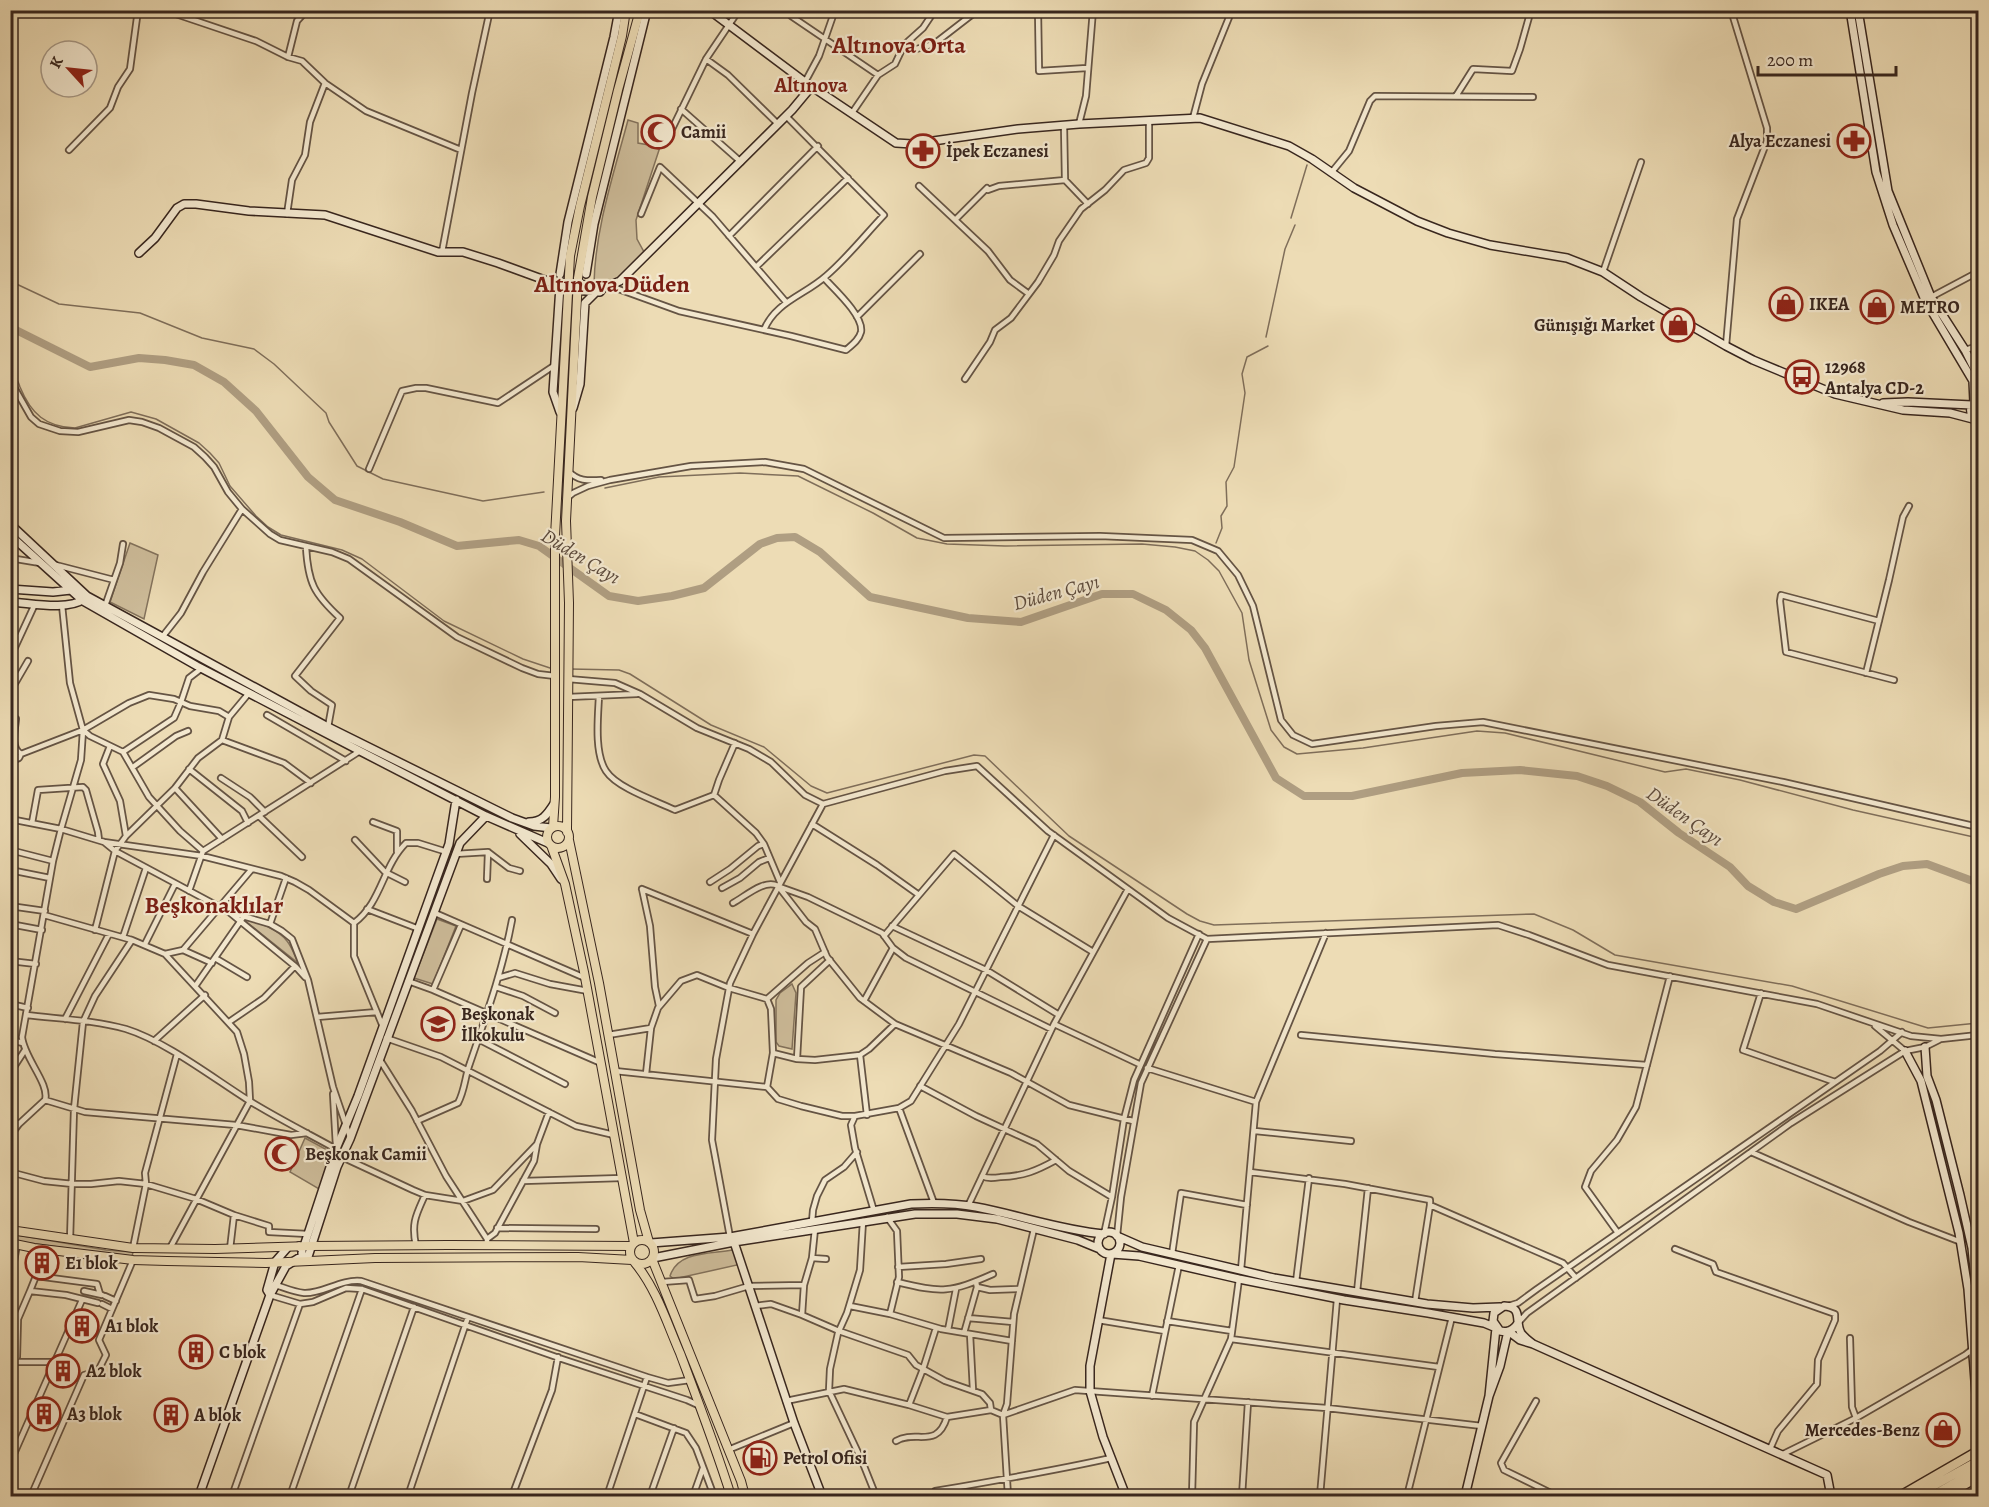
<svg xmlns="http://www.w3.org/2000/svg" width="1989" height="1507" font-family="Alegreya,serif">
	<rect width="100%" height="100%" fill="#eddcb5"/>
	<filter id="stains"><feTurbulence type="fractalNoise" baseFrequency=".00333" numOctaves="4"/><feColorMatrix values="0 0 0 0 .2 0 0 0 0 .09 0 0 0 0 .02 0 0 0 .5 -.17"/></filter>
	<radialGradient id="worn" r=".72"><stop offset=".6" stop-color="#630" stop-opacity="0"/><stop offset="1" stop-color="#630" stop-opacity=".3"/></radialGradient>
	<!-- green -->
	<path fill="#cebd9b" stroke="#83725c" stroke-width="1.5" d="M628 120 638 123V143L660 147 636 220 637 239 644 252C631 267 617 291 594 284 595 229 614 173 628 120Z
		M130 543 158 555 144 619 110 602Z
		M437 919 456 926 433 984 414 978Z
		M244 920C258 921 279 930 287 941 292 947 295 956 298 963Z
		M792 984 796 993 792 1049 779 1046 776 1042V1000L780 993Z
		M305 1138 331 1152 319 1189 290 1172Z
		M11 1234 106 1250 133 1252 132 1257 22 1242 11 1240Z
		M732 1250 736 1252 737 1265 674 1279 670 1276C678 1251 710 1254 732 1250Z"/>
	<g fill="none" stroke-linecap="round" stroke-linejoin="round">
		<!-- stream -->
		<path stroke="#7f6e5a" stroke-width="1.5" d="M1291 218 1307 165
			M10 281 59 304 140 313 202 338 254 349 274 364 326 413 329 422 357 466 383 479 483 501 544 492
			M1266 337 1285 249 1295 225
			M10 371C16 376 18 380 20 387 31 414 46 427 75 428L131 412 156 419 199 443 210 453 219 463 230 486 256 516 268 527 281 535 342 550 362 559 444 621 523 659 550 668
			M605 488 659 477 740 473 798 476 873 513 917 538 947 544 1005 546 1142 544 1175 547 1195 551 1208 560 1219 571 1242 613 1249 660 1271 730 1284 747 1297 754 1363 748 1477 731 1505 733 1665 772 1686 769 1740 780 1853 810 1978 838
			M1216 543 1222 528 1221 516 1227 506 1226 482 1234 467 1245 393 1242 374 1247 357 1268 346
			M570 669 619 670 630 674 711 725 764 747 811 786 827 793 974 755 985 756 1069 836 1187 914 1200 921 1214 925 1534 914 1573 930 1615 955 1792 986 1928 1028 1978 1023"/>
		<!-- river -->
		<path stroke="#af9e82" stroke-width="8" d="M10 327 90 367 139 358 165 360 194 365 224 382 256 411 308 477 335 500 400 522 457 546 519 540 539 546 609 596 638 601 672 596 704 588 760 544 777 538 795 537 820 552 870 597 968 618 1021 622 1102 594H1133L1166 610 1191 630 1205 648 1276 778 1304 796H1352L1462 773 1520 770 1577 776 1607 786 1640 802 1679 833 1730 867 1748 886 1774 902 1796 909 1879 874 1903 866 1927 864 1978 883"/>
		<!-- street casing -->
		<g stroke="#655444" stroke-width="8">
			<path id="street" d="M164 10 256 41 288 57 302 61 325 83 366 111 461 150
				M1038 10 1039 71 1087 68
				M791 16 878 75
				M904 45 913 50 934 44 978 10
				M288 57 297 21 307 10
				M706 59 728 75 778 124
				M805 82 819 56 835 10
				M1456 96 1473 69 1512 71 1520 49 1531 10
				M681 109 741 162
				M852 113 878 75 895 64 904 45 923 28 935 10
				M1193 118 1202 84 1232 10
				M1079 124 1086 96 1093 10
				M1064 125 1065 180 1088 204
				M672 129 706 59 739 10
				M69 150 110 108 118 87 130 69 138 10
				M1331 173 1349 151 1370 101 1375 96 1533 97
				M919 186 988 251 1010 280 1029 294
				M988 190 999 186 1065 180
				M287 214 292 180 305 155 310 122 325 83
				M641 214 660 167 713 217 786 302
				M955 220 987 188
				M729 236 818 146
				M442 252 472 93 490 10
				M756 267 848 178
				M1603 272 1641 162
				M610 286 679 311 791 336 846 350C852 345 859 340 861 332 864 316 834 289 824 278
				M1931 297 1978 272
				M857 317 920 254
				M764 330C775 302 805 295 826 276 847 258 865 235 884 215L786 116
				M1726 346 1737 219 1767 141V128L1731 10
				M1965 350 1978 346
				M965 379 990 342 995 330 1011 318 1038 282 1054 255 1059 241 1081 209 1105 190 1124 170 1146 163 1149 158V120
				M10 380 31 417 39 424 60 431 78 432 129 420 142 422 159 428 194 447 205 457 214 467 228 492 242 509 270 534 280 540 332 552 349 559 457 637 522 668 538 674 555 676
				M369 469 402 391 416 388H426L498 403 555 365
				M568 471C578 481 587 481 601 480
				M567 498 573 493 588 486 610 480 691 466 765 462 804 469 944 538 1100 536 1192 540 1218 551 1238 575 1253 606 1281 720 1293 735 1312 744 1436 726 1483 722 1783 782 1978 827
				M306 547C308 583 314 594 340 618L295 676 311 691 332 705 328 727
				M10 558 40 563
				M56 565 114 580
				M105 606 120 563 123 544
				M1879 621 1781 595 1780 601 1786 652 1894 680
				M163 636 181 613 203 572 242 509
				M10 658 35 604
				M1866 673 1889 580 1903 517 1909 506
				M568 679 615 683 640 694 697 728 749 749 771 762 805 795 823 804 945 771 977 766 1048 831 1168 918 1207 939 1498 925 1529 935 1608 965 1817 1004 1911 1036 1941 1039 1978 1035
				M10 692 28 661
				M599 696C598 717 594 753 606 771 617 788 656 801 675 810L714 795
				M568 697 637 694
				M267 715 346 761
				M16 719C15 731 10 747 21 754
				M83 730 90 736 123 752 149 797 180 831 203 851
				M222 740 284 763 311 783
				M735 743 719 780 714 795 756 833 764 844 780 882
				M123 752 174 718 181 702 189 678 202 668
				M10 762 19 758 21 754 83 730 129 703 149 695 174 699 190 706 219 711 229 717
				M133 767 176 736 188 731
				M189 769 242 811 248 823
				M221 778 250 797 265 812
				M175 788 222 839
				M259 816 302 857
				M10 819 61 829 104 842 202 856 281 876 295 882 309 890 354 923V956L383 1027
				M373 822 397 831V852
				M32 823 38 790 83 787 86 790 98 832 99 840
				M812 824 877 865 919 895
				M126 836 175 788 198 758 222 740 229 717 249 693
				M355 840 385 872 405 882
				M104 842 115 851 229 912 296 967 305 977
				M14 851 53 861
				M455 854 488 852 509 868 520 871
				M10 870 50 878
				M487 879 488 852
				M710 882 730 869 758 846 764 844
				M780 887 808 897 882 933 893 948 906 958 1051 1029
				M722 888 740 878 759 862 769 858
				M642 889 753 934
				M642 889 650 926 655 987 659 1006
				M189 891 203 851 360 751
				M733 903C746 896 764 879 778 886L806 922 815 929 827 957 860 998 895 1024 1011 1073 1069 1105 1133 1121
				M10 906 45 911
				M367 909 419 929
				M229 912 270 924 282 931 292 939 308 980 333 1087 350 1137
				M435 913 585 978
				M44 915 132 940 165 954 237 1032 244 1054 249 1082 250 1101 170 1248
				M354 923C382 902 382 867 406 843H418L447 852
				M10 924 42 930
				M270 924 286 878
				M892 926 986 970 1059 1015
				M95 930 115 851 126 836 120 801 103 764 110 746
				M884 936 954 854 1018 906 1093 952
				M123 937 146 868
				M145 944 175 884
				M183 950 251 870
				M165 954 183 950 212 963
				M215 958 247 977
				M10 961 36 964
				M498 978 515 973 550 984 588 991
				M408 981 433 990 601 1063
				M196 985 244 916
				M496 987 523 996 555 1013
				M433 990 461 925
				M1761 993 1743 1050 1835 1082
				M767 999 808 963 825 952
				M864 1001 893 948
				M10 1004 28 1008
				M26 1015C59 1019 94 1020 126 1029 165 1041 213 1078 248 1100 277 1118 307 1133 336 1149L342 1157 413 1190 425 1195 463 1201 493 1190 537 1144 549 1112
				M317 1017 377 1012
				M65 1019 109 934
				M229 1022 264 998 295 966
				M1054 1024 1139 1064
				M1875 1026 1905 1051 1925 1047 1939 1040
				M608 1035 651 1028
				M1301 1035 1495 1054 1647 1065
				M386 1038 441 1057 576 1126 614 1135
				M478 1039 565 1084
				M10 1040 23 1043
				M154 1041 205 995
				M773 1053 797 1059 815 1060 860 1055 869 1049 895 1024
				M860 1055 867 1115
				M797 1059 801 987 830 960
				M380 1060 412 1111 446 1176 487 1239V1245
				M1147 1068 1256 1102
				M615 1071 767 1087
				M10 1073 25 1050
				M646 1074 651 1028 658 1008 681 981 697 975 729 988 767 999 771 1009 773 1053 767 1087 778 1099 801 1106 842 1116H855
				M920 1086 976 1116 1037 1144 1069 1171 1112 1197
				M333 1094 336 1146
				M45 1100 85 1112 236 1125 291 1135 307 1133
				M899 1108 934 1203
				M10 1119 19 1124
				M417 1121 458 1103C465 1090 465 1076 470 1063 486 1016 503 969 512 920
				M1255 1131 1351 1141
				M10 1136 19 1124 45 1100C50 1084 24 1058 22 1037L53 861 61 829 81 760 83 730 70 683 62 605
				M1751 1152 1909 1222 1961 1242
				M10 1172 44 1181 73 1184H91L119 1181 146 1184 196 1199 234 1215 269 1226V1232L308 1234
				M1250 1172 1345 1184 1430 1200V1205L1563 1263 1576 1278
				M982 1176C988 1179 994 1178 1001 1177 1024 1176 1036 1171 1056 1160
				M523 1181 622 1178
				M968 1206 1054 1024 1128 889
				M874 1211 855 1148 851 1125 855 1116 899 1108 911 1101 959 1024 1054 835
				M887 1217 897 1231 899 1277 890 1314
				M863 1221 860 1270 847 1313 838 1333 830 1369 829 1391 862 1461 876 1496
				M812 1222 813 1210 817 1196 825 1180 844 1167 857 1152
				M497 1228 596 1229
				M815 1229 812 1258 804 1285 802 1315 839 1331 908 1355 916 1365 945 1381 982 1394 990 1403 991 1410 1003 1415 1075 1390 1327 1408 1482 1426
				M1618 1233 1585 1187 1591 1171 1617 1140 1636 1107 1670 976
				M1104 1234 1112 1197 1124 1119 1134 1080 1199 934
				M1117 1236 1121 1197 1141 1083 1207 939
				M730 1237 712 1140 716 1059 730 983 753 934 823 804
				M487 1239 495 1233 534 1161 537 1144
				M70 1240 74 1109 83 1022 95 996 132 940
				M416 1246C411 1223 416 1215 425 1195
				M133 1248 146 1184 145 1173 177 1054
				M230 1249 234 1215
				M1675 1249 1713 1264 1716 1272 1835 1314V1320L1818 1360 1817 1384 1778 1431 1770 1449
				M1172 1254 1181 1193 1247 1205
				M812 1258 826 1259
				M898 1267 946 1264 981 1259
				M1241 1270 1256 1102 1326 933
				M662 1282 689 1280 695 1299 715 1296 749 1286 804 1285
				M897 1282C942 1293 950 1293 993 1274
				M1296 1282 1309 1178
				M10 1285 17 1244
				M276 1285C285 1288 294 1292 304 1293 323 1294 340 1279 361 1281L647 1377 668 1383 690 1380
				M977 1287 990 1290 1019 1289
				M84 1291 102 1295
				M1357 1292 1368 1188
				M270 1295 300 1304 313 1302 346 1288 362 1289 562 1359 687 1400 698 1405
				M105 1296 116 1301
				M1415 1302 1430 1205
				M98 1303 66 1295 30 1291 36 1276 97 1284 100 1294
				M102 1304 112 1309
				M755 1306 771 1304 802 1315
				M850 1306 890 1314 941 1329 1012 1341
				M1508 1306 1518 1303 1537 1289 1880 1051 1902 1032
				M968 1318 1013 1322
				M1098 1320 1165 1331
				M1167 1321 1232 1331
				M1518 1323 1527 1313 1791 1123 1905 1051
				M948 1330 956 1289
				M964 1333 977 1287 976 1282
				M970 1334 973 1390
				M1850 1338 1852 1407 1856 1418
				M1231 1339 1439 1367
				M14 1362H55
				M1152 1396 1179 1265
				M786 1401 844 1389 909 1405 947 1417 991 1410
				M1536 1401 1501 1463 1504 1470 1557 1496
				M909 1405 923 1369 936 1328
				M635 1414 686 1433 696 1448 714 1496
				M896 1441C916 1429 937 1450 947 1417
				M10 1450 14 1362 17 1357 18 1319 30 1291
				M728 1450 794 1423
				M1783 1454 1856 1418 1965 1355 1978 1345
				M10 1463 82 1300
				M31 1496 84 1375 98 1371 106 1355 99 1340 133 1260
				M232 1496 300 1304
				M290 1496 362 1289
				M349 1496 414 1307
				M408 1496 468 1317
				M512 1496 552 1390 558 1357
				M607 1496 647 1377
				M650 1496 674 1428
				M693 1496 703 1468
				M933 1496 935 1491C994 1481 1053 1471 1111 1458
				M1008 1496 1003 1415 1007 1404 1014 1314 1034 1229
				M1192 1496 1194 1422 1231 1339 1239 1279
				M1242 1496 1248 1402
				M1320 1496 1337 1299
				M1407 1496 1452 1317"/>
		</g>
		<!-- secondary casing -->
		<g stroke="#38261e" stroke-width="10">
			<path id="secondary" d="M709 10 805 82 896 143 912 144 1018 129 1079 124 1200 118 1289 146 1312 159 1354 188 1417 221 1448 233 1490 245 1567 258 1603 272 1641 297 1726 346 1753 360 1835 394 1903 410 1950 413 1973 419 1978 423
				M1850 10 1876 172 1893 225 1925 300 1973 381 1974 403
				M1858 10 1888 191 1931 297 1965 350 1978 376
				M139 253 155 238 177 208 184 204H196L249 211 325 215 438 252H463L498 263 572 290 600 292 603 288 620 281 792 110 812 86
				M560 274 568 222 614 37 619 10
				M586 274 594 224 647 10
				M556 284 568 282 603 288
				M560 286 553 392 560 412
				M1883 403 1908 402 1972 405
				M573 408 580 384 585 303 595 293
				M1973 419C1969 411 1970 404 1978 399
				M10 524 87 596 328 727 512 818 534 826 551 828
				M10 535 83 601 197 666 360 751 486 816 548 843
				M10 589 53 592 71 590
				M10 602C31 603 67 611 84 599
				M529 822C542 822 547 815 554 804
				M520 834 551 864 561 879
				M1925 1047 1927 1076 1936 1100 1960 1195 1972 1248 1978 1311
				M1905 1051 1921 1081 1959 1233 1968 1289 1978 1420
				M1098 1243a11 11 0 1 1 22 0a11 11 0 1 1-22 0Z
				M1117 1236 1142 1247 1274 1278 1427 1304 1473 1308 1500 1307
				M734 1242 794 1423 822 1496
				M651 1243 730 1237 911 1204C932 1203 955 1203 976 1207 1019 1215 1061 1230 1104 1234
				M304 1246 336 1149 358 1096 449 844 456 800
				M1111 1254 1090 1366V1391L1103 1437 1126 1496
				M1112 1254 1139 1256 1239 1279 1344 1300 1428 1313 1484 1323 1496 1328 1489 1396 1500 1366 1508 1331 1520 1340 1533 1344C1529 1341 1524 1337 1521 1333 1514 1321 1524 1307 1504 1306L1494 1313 1493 1321 1500 1331C1508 1333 1514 1330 1518 1323
				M653 1258 734 1242 915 1214H957L997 1219 1078 1240 1100 1249
				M307 1260 337 1167 350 1139 460 843 486 816
				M270 1295 267 1290 275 1262 288 1247
				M1533 1344 1827 1475 1831 1496
				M199 1496 270 1295 286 1266 302 1256V1250L299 1246
				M1465 1496 1489 1396"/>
		</g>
		<!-- primary casing -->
		<g stroke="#38261e" stroke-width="10">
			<path id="primary" d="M547 837a11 11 0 1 1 22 0a11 11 0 1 1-22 0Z
				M553 827 555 797V536L570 256 580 206 622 36 626 10
				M567 832 569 603 566 521 578 278 592 197 618 90 640 10
				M569 840 599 983 640 1210 649 1242
				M552 848 565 884 584 972 634 1243
				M10 1230 133 1248 215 1249 310 1246 448 1245 631 1246
				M630 1252a12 12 0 1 1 24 0a12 12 0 1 1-24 0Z
				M10 1243 34 1248 133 1260 167 1261 266 1263 375 1258 578 1257 632 1260
				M652 1259 741 1481 745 1496
				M635 1263C656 1288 667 1323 680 1353 698 1401 716 1448 731 1496"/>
		</g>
		<!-- highway casing -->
		<g stroke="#38261e" stroke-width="11">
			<path id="highway" d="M1900 1496 1978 1451
				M1915 1496 1978 1461
				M1932 1496 1978 1470
				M1945 1496 1978 1477"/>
		</g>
		<!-- street -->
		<use href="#street" stroke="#f3e8cf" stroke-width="4.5"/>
		<!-- secondary -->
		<use href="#secondary" stroke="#f3e8cf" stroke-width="7"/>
		<!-- primary -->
		<use href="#primary" stroke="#eddcb5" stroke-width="8"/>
		<!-- highway -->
		<use href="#highway" stroke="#eddcb5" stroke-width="8"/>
	</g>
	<!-- icons -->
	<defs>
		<g id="mosque-ring" transform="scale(1.725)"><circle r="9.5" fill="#f3e8cf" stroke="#8f2418" stroke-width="1.5"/><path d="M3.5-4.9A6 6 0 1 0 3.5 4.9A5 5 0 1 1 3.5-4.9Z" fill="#8f2418"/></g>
		<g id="pharmacy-ring" transform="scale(1.725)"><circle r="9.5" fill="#f3e8cf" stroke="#8f2418" stroke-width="1.5"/><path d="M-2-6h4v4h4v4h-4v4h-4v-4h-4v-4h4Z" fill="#8f2418"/></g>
		<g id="shop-ring" transform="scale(1.725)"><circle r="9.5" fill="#f3e8cf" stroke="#8f2418" stroke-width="1.5"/><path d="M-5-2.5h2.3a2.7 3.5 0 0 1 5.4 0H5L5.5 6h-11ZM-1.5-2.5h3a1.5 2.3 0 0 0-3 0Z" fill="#8f2418"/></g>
		<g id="bus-ring" transform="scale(1.725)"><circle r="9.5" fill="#f3e8cf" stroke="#8f2418" stroke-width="1.5"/><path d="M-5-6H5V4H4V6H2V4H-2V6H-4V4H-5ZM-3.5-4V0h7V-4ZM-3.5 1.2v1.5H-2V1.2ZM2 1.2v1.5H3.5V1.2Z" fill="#8f2418"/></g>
		<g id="school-ring" transform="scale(1.725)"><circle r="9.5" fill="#f3e8cf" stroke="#8f2418" stroke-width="1.5"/><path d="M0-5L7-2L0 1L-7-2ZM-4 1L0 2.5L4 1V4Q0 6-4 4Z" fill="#8f2418"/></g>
		<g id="building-ring" transform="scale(1.725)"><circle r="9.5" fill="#f3e8cf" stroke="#8f2418" stroke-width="1.5"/><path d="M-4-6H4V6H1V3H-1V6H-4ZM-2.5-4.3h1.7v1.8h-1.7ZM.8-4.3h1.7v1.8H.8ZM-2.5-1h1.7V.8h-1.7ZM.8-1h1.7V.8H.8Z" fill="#8f2418"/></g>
		<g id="fuel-ring" transform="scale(1.725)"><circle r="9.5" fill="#f3e8cf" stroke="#8f2418" stroke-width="1.5"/><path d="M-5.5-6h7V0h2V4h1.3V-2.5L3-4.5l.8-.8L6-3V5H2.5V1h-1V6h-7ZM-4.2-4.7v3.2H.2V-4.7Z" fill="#8f2418"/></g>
	</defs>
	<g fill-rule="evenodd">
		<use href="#mosque-ring" x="658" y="132"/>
		<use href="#pharmacy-ring" x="1854" y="141"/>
		<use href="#pharmacy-ring" x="923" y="151"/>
		<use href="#shop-ring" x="1786" y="304"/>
		<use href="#shop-ring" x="1877" y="307"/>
		<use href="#shop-ring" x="1678" y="325"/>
		<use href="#bus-ring" x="1802" y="377"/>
		<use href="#school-ring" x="438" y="1024"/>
		<use href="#mosque-ring" x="282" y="1154"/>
		<use href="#building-ring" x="42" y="1263"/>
		<use href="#building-ring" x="82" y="1326"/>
		<use href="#building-ring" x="196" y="1352"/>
		<use href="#building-ring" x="63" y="1371"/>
		<use href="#building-ring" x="44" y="1414"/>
		<use href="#building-ring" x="171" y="1415"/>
		<use href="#shop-ring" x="1943" y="1430"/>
		<use href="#fuel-ring" x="760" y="1458"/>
	</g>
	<g text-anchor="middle" stroke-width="4.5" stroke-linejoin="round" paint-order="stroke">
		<!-- poi labels -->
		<g font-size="18" font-weight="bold" fill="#38261e" stroke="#f3e8cf" text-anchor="start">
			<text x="681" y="138">Camii</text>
			<text x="1831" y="147" text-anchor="end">Alya Eczanesi</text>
			<text x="946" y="157">İpek Eczanesi</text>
			<text x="1809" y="310">IKEA</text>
			<text x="1900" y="313">METRO</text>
			<text x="1655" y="331" text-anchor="end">Günışığı Market</text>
			<text x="1825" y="373">12968<tspan x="1825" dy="21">Antalya CD-2</tspan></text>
			<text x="461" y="1020">Beşkonak<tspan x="461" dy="21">İlkokulu</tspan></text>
			<text x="305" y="1160">Beşkonak Camii</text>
			<text x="65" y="1269">E1 blok</text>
			<text x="105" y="1332">A1 blok</text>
			<text x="219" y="1358">C blok</text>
			<text x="86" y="1377">A2 blok</text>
			<text x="67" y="1420">A3 blok</text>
			<text x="194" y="1421">A blok</text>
			<text x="1920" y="1436" text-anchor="end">Mercedes-Benz</text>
			<text x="783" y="1464">Petrol Ofisi</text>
		</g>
		<!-- water labels -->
		<g font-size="20" font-style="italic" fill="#5c4a3c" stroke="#f3e8cf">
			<text transform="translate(581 556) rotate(31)" y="7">Düden Çayı</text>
			<text transform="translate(1056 592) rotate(-15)" y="7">Düden Çayı</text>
			<text transform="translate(1685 816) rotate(35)" y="7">Düden Çayı</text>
		</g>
		<!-- quarter labels -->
		<g font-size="21" font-weight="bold" fill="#7a1f14" stroke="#f3e8cf">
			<text x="811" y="92">Altınova</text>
		</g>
		<!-- district labels -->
		<g font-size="24" font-weight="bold" fill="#7a1f14" stroke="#f3e8cf">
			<text x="899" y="53">Altınova Orta</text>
			<text x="612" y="292">Altınova Düden</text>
			<text x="214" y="913">Beşkonaklılar</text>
		</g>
	</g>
	<!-- margin -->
	<rect width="1989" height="1507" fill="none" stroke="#eddcb5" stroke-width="36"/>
	<rect x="12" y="12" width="1965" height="1483" fill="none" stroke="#38261e" stroke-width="3"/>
	<rect x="18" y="18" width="1953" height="1471" fill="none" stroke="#38261e" stroke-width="1.5"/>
	<!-- north arrow -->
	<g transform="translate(69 69) rotate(297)"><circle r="28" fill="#f3e8cf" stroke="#a89a88" stroke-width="1.5"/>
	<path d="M0-4.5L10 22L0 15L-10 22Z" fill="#8f2418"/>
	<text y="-9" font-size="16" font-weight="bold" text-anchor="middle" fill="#38261e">K</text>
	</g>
	<!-- scale -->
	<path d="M1758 66v9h138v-9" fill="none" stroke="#38261e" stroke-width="3"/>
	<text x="1767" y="66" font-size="18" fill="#38261e" stroke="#f3e8cf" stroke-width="4.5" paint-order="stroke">200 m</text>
	<rect width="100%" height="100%" filter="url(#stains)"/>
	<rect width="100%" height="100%" fill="url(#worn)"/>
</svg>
